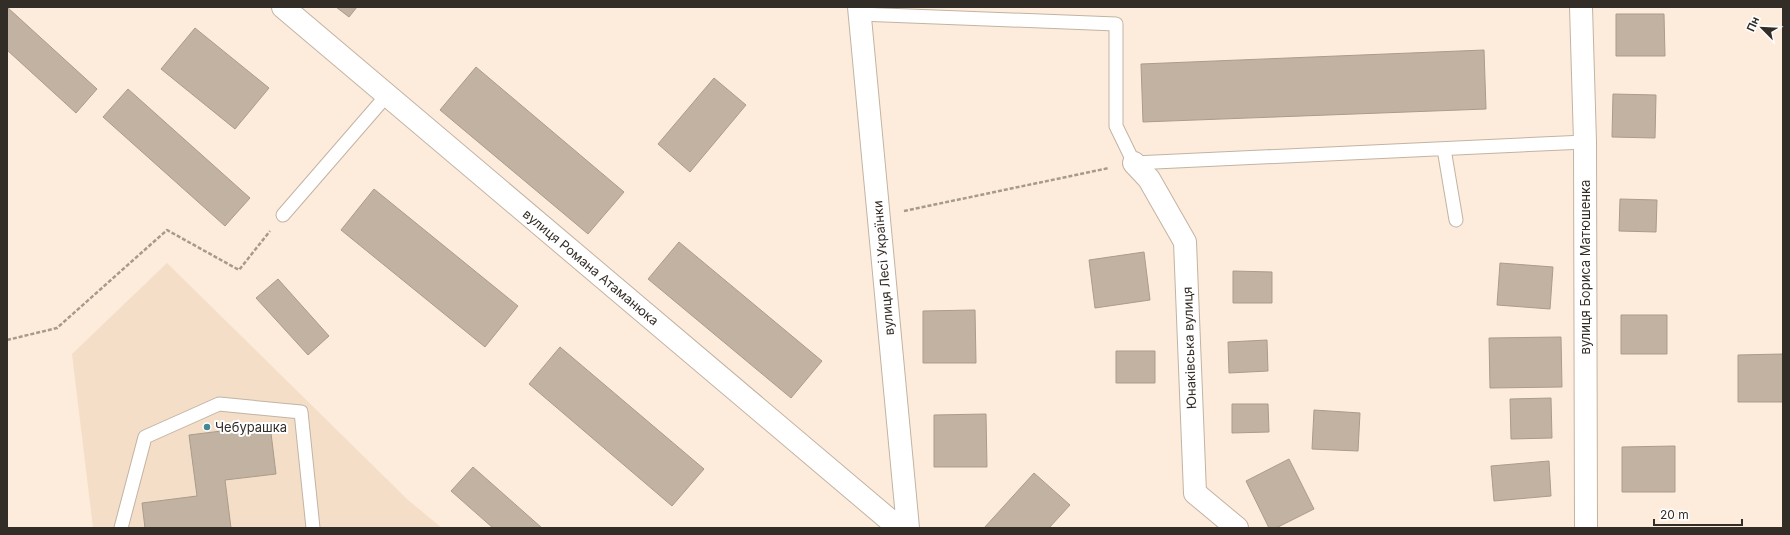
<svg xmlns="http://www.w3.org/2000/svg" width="1790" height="535" font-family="Inter,sans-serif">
	<rect width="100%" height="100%" fill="#fdecdb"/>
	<!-- built -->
	<path fill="#f4dec8" d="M167 263 408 500 442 528H93L72 354Z"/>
	<!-- building -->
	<path fill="#c2b2a2" stroke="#aa9b8b" d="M7 7 97 89 76 113 7 50Z
		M336 7H357L349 17Z
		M1616 14H1664L1665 56H1616Z
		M195 28 269 88 235 129 161 69Z
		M1484 50 1486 109 1143 122 1141 64Z
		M476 67 624 192 588 234 440 110Z
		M714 78 746 105 690 172 658 144Z
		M128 89 250 198 225 226 103 117Z
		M1613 94 1656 95 1655 138 1612 137Z
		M374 189 518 306 485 347 341 230Z
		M1620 199 1657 200 1656 232 1619 231Z
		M679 242 822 361 791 398 648 279Z
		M1144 252 1150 300 1095 308 1089 260Z
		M1500 263 1553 267 1550 309 1497 305Z
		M1233 271 1272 272V303H1233Z
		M278 279 329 336 308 355 256 298Z
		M975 310 976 363H923V311Z
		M1621 315H1667V354H1621Z
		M1561 337 1562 387 1490 388 1489 338Z
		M1267 340 1268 371 1229 373 1228 342Z
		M560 347 704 469 672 506 529 384Z
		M1116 351H1155V383H1116Z
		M1783 354V402H1738V355Z
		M1551 398 1552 438 1511 439 1510 399Z
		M1232 404H1268L1269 432 1232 433Z
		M1314 410 1360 413 1358 451 1312 449Z
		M986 414 987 467H934V415Z
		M270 425 276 474 225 480 231 528H145L142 503 197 496 189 435Z
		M1675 446V492H1622V447Z
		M1289 459 1314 509 1276 528H1269L1246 481Z
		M1549 461 1551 496 1494 501 1491 466Z
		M473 467 542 528H493L451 491Z
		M1034 473 1070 505 1049 528H984Z"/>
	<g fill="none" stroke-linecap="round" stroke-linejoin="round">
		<!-- lane casing -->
		<g stroke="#c2b3a3" stroke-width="15">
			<path id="lane" d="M859 14 1116 24V126L1134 163 1585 142
				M1444 149 1456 220
				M283 215 387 95
				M121 528 145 437 219 404 301 412 313 528"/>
		</g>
		<!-- street casing -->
		<g stroke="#c2b3a3" stroke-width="24">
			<path id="street" d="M283 7 899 528
				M859 7 908 528
				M1581 7 1585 142 1586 528
				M1134 163 1149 179 1185 242 1195 493 1237 528"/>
		</g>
		<!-- path -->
		<path stroke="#a69a8d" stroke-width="2.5" stroke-dasharray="4 2" stroke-linecap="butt" d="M904 211 1109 168
			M7 340 57 328 167 230 239 270 270 231"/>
		<!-- lane -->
		<use href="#lane" stroke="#fff" stroke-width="13"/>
		<!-- street -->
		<use href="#street" stroke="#fff" stroke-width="22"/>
	</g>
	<!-- markers -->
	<circle fill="#448897" stroke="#fff" stroke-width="1.5" cx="207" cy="427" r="4"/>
	<g text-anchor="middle" stroke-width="4" stroke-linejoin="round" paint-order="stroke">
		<!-- street labels -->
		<g font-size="13" fill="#332d27" stroke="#fff">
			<text transform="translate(591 267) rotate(40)" y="5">вулиця Романа Атаманюка</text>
			<text transform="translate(1585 267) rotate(-90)" y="5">вулиця Бориса Матюшенка</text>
			<text transform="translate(883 268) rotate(-95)" y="5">вулиця Лесі Українки</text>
			<text transform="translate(1189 348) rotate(-92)" y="5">Юнаківська вулиця</text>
		</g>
		<!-- poi labels -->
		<g font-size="13" fill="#332d27" stroke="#fff" text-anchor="start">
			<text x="215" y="432">Чебурашка</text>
		</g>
	</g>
	<!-- border -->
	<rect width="1790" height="535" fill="none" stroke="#332d27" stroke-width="16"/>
	<!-- north arrow -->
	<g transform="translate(1762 28) rotate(294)" stroke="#ffffff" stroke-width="3" paint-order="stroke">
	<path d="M0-3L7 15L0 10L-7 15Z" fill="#332d27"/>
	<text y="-6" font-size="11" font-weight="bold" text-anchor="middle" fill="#332d27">Пн</text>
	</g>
	<!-- scale -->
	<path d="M1654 519v6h88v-6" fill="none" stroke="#332d27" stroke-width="2"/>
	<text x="1660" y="519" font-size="12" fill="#332d27" stroke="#ffffff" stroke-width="3" paint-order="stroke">20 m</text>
</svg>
